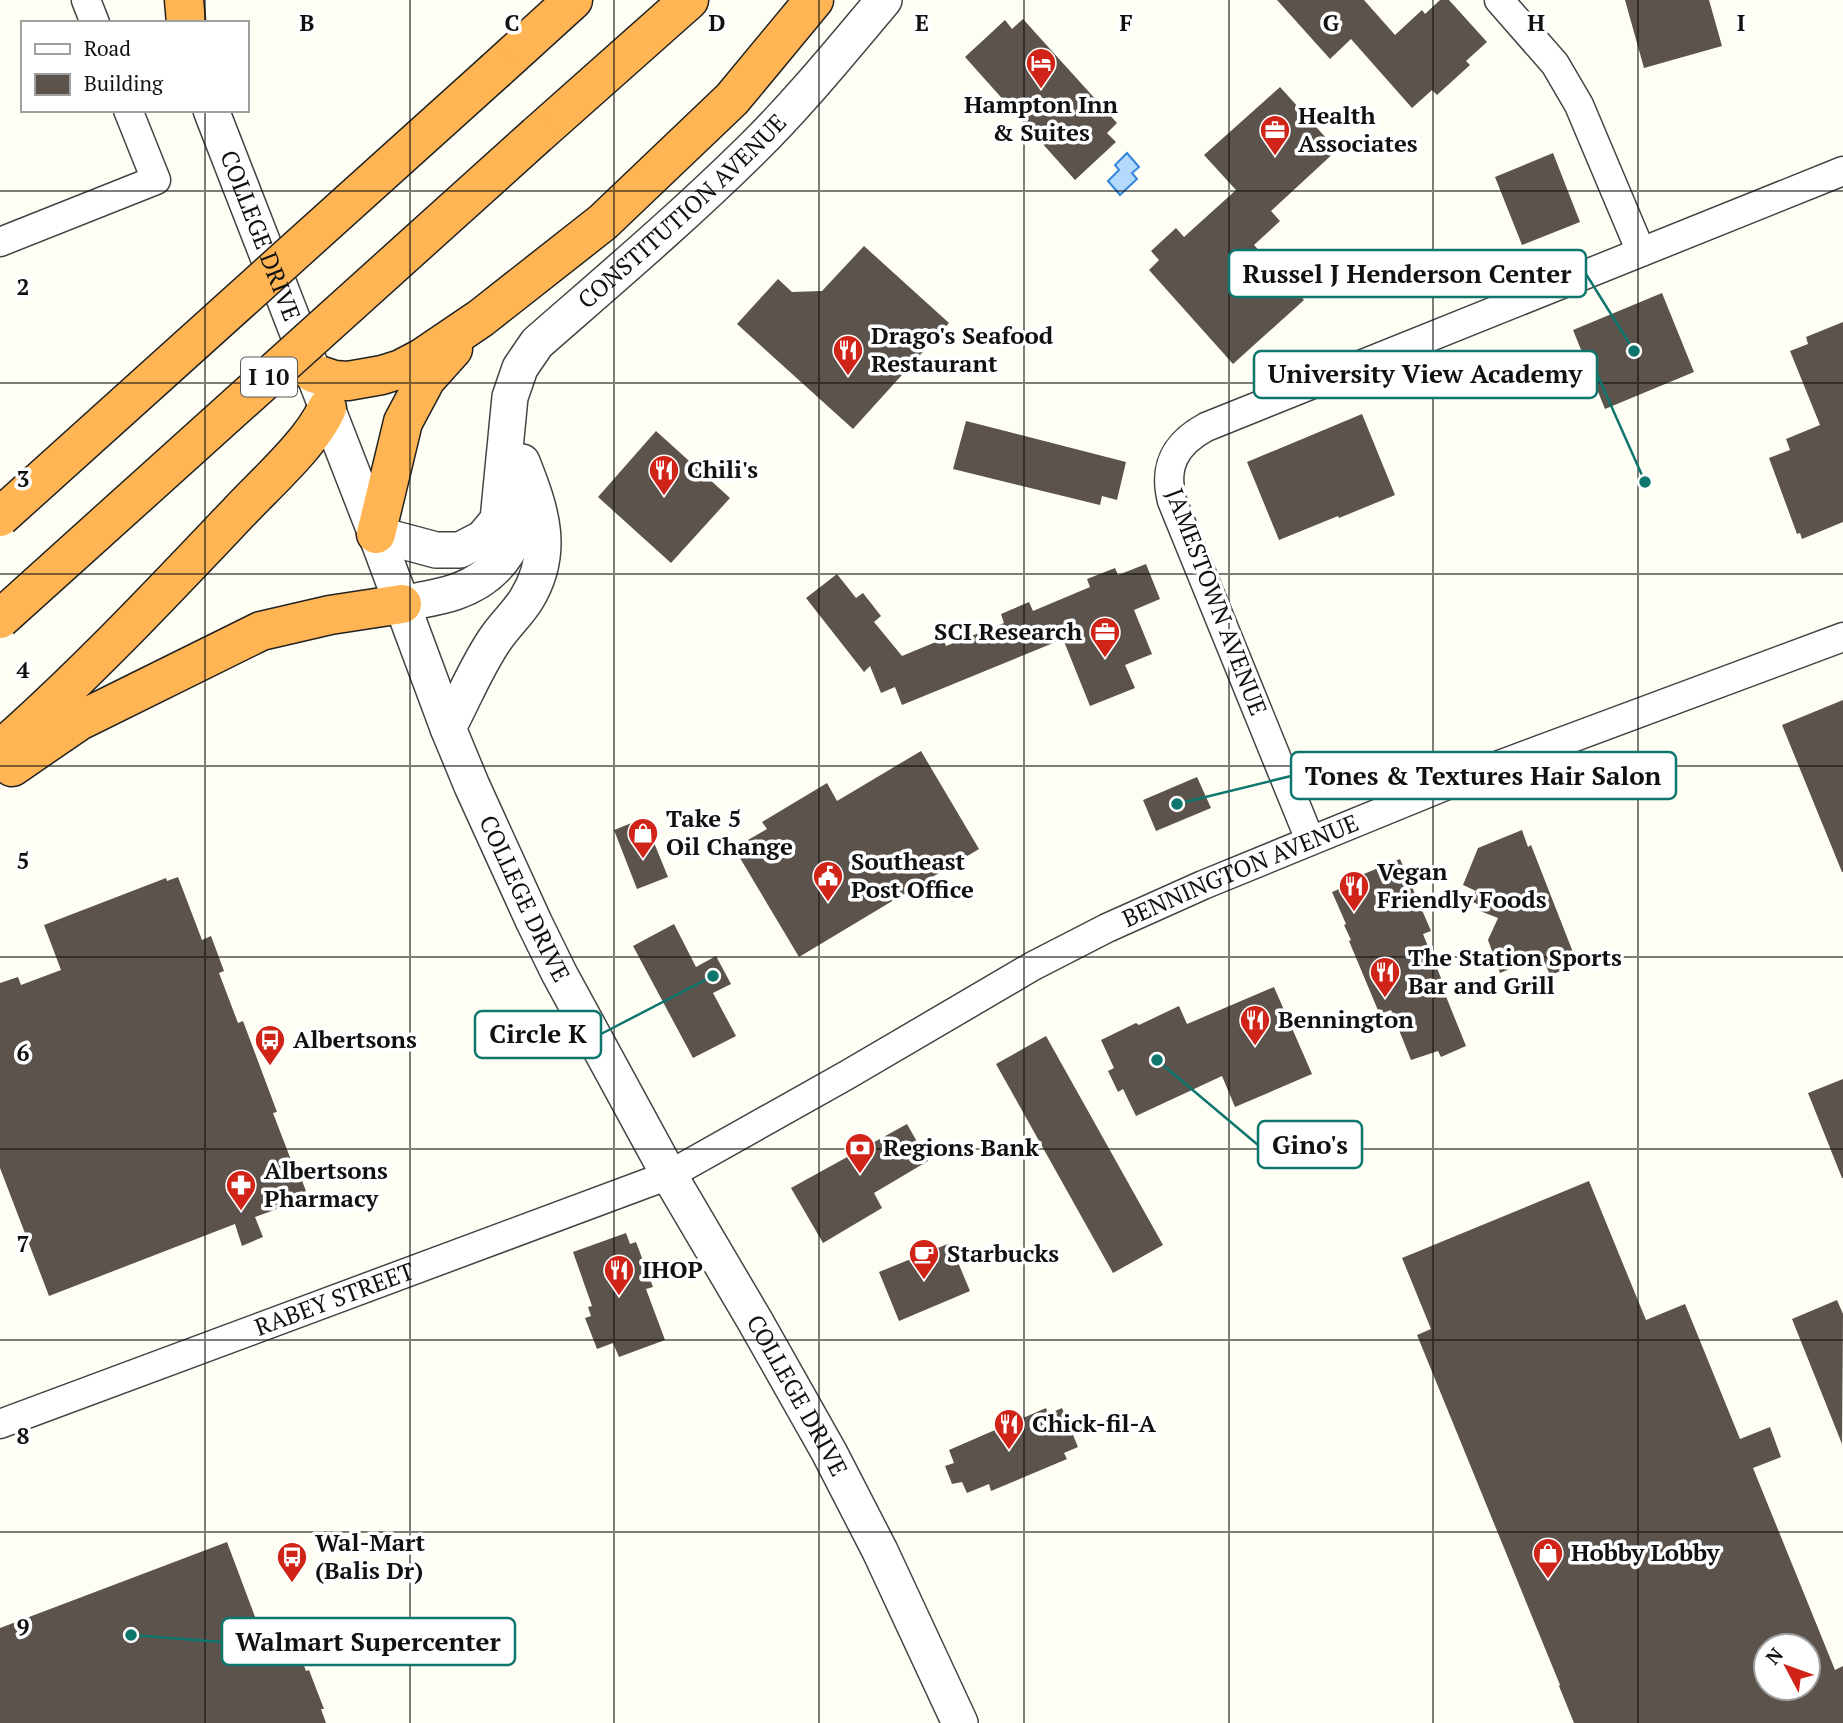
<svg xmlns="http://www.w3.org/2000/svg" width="1843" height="1723" font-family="'PT Serif',serif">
	<rect width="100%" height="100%" fill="#fffef5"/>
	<!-- water -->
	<path fill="#b3d9fc" stroke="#3285db" stroke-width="2" d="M1127 153 1139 167 1132 173 1137 179 1120 195 1108 181 1119 170 1115 165Z"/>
	<!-- building -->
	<path fill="#5b534c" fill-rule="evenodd" d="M1277 0H1364L1395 35 1422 10 1425 14 1440 0H1449L1487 42 1466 61 1470 65 1437 95 1432 90 1412 108 1351 39 1330 59Z
		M1625 0H1709L1722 46 1644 68Z
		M1023 19 1117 123 1107 133 1116 142 1075 180 965 57 1005 20 1012 29Z
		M1280 87 1337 150 1271 211 1280 221 1254 245 1304 300 1233 364 1149 270 1159 260 1151 251 1176 228 1184 237 1236 190 1204 155Z
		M1553 153 1580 222 1522 245 1495 177Z
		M864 246 949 323 853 429 737 324 778 279 792 292 822 291Z
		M1662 293 1694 372 1605 409 1573 330Z
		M1843 322V522L1802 539 1800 533 1797 534 1769 458 1790 450 1786 439 1820 425 1790 351 1808 344 1806 337Z
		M1362 414 1395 495 1339 518 1338 516 1279 540 1247 462Z
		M966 421 1126 462 1117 500 1102 496 1100 505 953 469Z
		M656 431 730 498 671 563 598 497Z
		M1146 564 1160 599 1134 610 1152 654 1125 665 1135 688 1090 706 1063 639 902 705 895 687 881 693 870 666 864 672 806 598 837 574 856 598 863 593 881 616 874 622 902 656 943 639 946 646 1004 623 1001 614 1029 602 1033 611 1090 587 1087 579 1115 568 1118 575Z
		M1843 700V872H1842L1782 725Z
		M921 751 979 849 799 957 734 848 767 829 762 822 827 783 837 801Z
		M1197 777 1211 808 1156 831 1143 800Z
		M644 818 668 877 637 889 614 830Z
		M1522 830 1528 847 1531 845 1578 965 1550 975 1542 956 1500 973 1488 940 1498 918 1480 911 1481 906 1471 901 1476 891 1463 885 1478 848Z
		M1400 859 1431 931 1423 934 1443 983 1441 984 1466 1046 1441 1057 1438 1051 1411 1060 1391 1010 1380 1014 1377 1008 1349 941 1351 940 1344 925 1346 924 1332 892 1344 887 1342 883Z
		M178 877 202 940 211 936 224 971 219 973 238 1023 243 1021 277 1112 273 1113 291 1160H294L306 1191 285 1199 288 1205 255 1217 263 1237 242 1246 235 1224 49 1296 0 1168V983L18 977 21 985 61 970 44 925 166 878 167 881Z
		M674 924 696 967 716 956 731 984 713 993 736 1036 693 1058 633 946Z
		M1274 987 1312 1074 1235 1107 1222 1076 1136 1116 1123 1089 1118 1092 1108 1071 1114 1068 1101 1040 1136 1023 1139 1025 1179 1006 1187 1024Z
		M1046 1036 1163 1245 1113 1273 996 1064Z
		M1843 1079V1178H1842L1808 1093Z
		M907 1124 928 1161 874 1193 882 1208 823 1243 791 1188Z
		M1589 1181 1646 1320 1685 1304 1740 1439 1770 1427 1781 1457 1753 1468 1835 1670 1843 1666V1723H1574L1559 1686 1560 1685 1417 1335 1431 1329 1402 1258ZM1766 1646H1808V1688H1766Z
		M626 1233 630 1244 636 1242 653 1287 646 1289 665 1340 619 1357 613 1343 597 1349 585 1318 591 1316 588 1307 592 1306 573 1252Z
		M950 1243 970 1291 899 1321 879 1272Z
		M1837 1300 1843 1314 1842 1444 1792 1319Z
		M1046 1408 1048 1414 1062 1408 1078 1447 1064 1453 1067 1459 991 1491 989 1484 967 1493 962 1482 952 1484 945 1466 954 1463 949 1450Z
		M227 1542 264 1641 290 1630 306 1671 309 1670 324 1709H321L326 1723H0V1628Z"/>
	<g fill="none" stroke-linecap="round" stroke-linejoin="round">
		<!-- minor casing -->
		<g stroke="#444" stroke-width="31">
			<g id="minor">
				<path d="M86 0 95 23"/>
				<path d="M1499 0 1555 64 1579 105 1641 252"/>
				<path d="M0 242 156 180 128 110"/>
				<path d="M1310 840 1172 501C1163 466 1175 444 1206 427L1843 171"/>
				<path id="s1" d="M0 1424 669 1175 847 1075 1033 966 1107 928 1203 885 1467 777 1843 637"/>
			</g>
		</g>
		<!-- tertiary casing -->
		<g stroke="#444" stroke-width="38">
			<g id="tertiary">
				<path id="s2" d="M211 110 376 534 448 728 472 786 534 922 559 973 669 1175 755 1321 829 1452 880 1551 960 1723"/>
				<path id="s3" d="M376 534 436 550H460L483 538 498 520 510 397 520 368 537 343C609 280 682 218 750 151 798 104 841 51 884 0"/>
				<path d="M402 604C419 600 438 598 455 592 502 576 525 536 523 488"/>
				<path d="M448 728C464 698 477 665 496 638 505 625 517 614 526 600 556 552 541 510 522 462"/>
			</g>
		</g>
		<!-- motorway casing -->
		<g stroke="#222" stroke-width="41">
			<path id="motorway" d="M184 0 186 23
				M496 70 573 0
				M537 135 689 0
				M313 373 334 380 348 381 382 375 401 369 422 358 481 318 603 222 732 99 814 0
				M376 534 403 422 426 379 453 349
				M0 750C84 676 161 594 238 513 265 484 312 443 327 408
				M12 767 79 721 261 631 330 615 402 604"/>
		</g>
		<!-- minor -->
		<use href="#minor" stroke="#fff" stroke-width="28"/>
		<!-- tertiary -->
		<use href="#tertiary" stroke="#fff" stroke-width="35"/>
		<!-- motorway -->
		<use href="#motorway" stroke="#ffb553" stroke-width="38"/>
		<!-- motorway-bridge casing -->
		<g stroke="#222" stroke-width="41" stroke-linecap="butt">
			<path id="motorway-bridge" d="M0 517 496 70
				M0 619 537 135"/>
		</g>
		<!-- motorway-bridge -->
		<use href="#motorway-bridge" stroke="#ffb553" stroke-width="38"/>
	</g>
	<!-- grid -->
	<path fill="none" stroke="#111" stroke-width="2" stroke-opacity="0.55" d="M205 0V23M410 0V1723M614 0V1723M819 0V1723M1024 0V1723M1229 0V1723M1433 0V1723M1638 0V1723M205 110V1723M0 191H1843M0 383H1843M0 574H1843M0 766H1843M0 957H1843M0 1149H1843M0 1340H1843M0 1532H1843"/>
	<!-- icons -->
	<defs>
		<g id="hotel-pin" transform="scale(1.575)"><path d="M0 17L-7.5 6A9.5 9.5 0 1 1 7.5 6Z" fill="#d12418" stroke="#fff"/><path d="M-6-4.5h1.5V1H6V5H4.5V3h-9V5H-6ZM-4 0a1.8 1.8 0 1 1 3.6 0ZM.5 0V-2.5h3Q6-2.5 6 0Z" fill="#fff"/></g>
		<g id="office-pin" transform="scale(1.575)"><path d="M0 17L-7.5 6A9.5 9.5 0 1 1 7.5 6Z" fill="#d12418" stroke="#fff"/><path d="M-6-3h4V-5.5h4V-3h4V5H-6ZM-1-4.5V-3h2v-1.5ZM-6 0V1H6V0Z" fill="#fff"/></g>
		<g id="restaurant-pin" transform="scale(1.575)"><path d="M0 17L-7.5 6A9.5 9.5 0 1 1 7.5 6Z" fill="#d12418" stroke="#fff"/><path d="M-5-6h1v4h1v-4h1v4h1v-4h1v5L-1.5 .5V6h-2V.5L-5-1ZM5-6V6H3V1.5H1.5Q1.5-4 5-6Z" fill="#fff"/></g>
		<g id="shop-pin" transform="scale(1.575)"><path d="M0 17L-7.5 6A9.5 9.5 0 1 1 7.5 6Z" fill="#d12418" stroke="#fff"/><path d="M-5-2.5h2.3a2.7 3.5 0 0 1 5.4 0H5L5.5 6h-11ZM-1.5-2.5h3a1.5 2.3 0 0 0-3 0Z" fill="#fff"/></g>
		<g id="civic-pin" transform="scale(1.575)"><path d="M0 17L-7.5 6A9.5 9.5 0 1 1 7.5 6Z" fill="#d12418" stroke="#fff"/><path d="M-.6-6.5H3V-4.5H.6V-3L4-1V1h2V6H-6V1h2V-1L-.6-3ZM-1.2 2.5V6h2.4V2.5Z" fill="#fff"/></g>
		<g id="bus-pin" transform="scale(1.575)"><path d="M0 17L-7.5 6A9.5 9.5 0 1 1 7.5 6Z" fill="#d12418" stroke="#fff"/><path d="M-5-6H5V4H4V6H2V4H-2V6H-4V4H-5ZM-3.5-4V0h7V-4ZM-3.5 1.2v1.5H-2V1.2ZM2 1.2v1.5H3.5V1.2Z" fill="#fff"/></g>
		<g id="bank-pin" transform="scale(1.575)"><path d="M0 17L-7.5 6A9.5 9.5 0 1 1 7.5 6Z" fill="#d12418" stroke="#fff"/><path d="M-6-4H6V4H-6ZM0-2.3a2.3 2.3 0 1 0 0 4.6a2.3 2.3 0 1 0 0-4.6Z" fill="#fff"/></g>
		<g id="pharmacy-pin" transform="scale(1.575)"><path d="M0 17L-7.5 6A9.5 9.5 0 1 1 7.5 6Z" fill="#d12418" stroke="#fff"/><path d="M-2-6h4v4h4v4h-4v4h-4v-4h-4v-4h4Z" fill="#fff"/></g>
		<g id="cafe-pin" transform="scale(1.575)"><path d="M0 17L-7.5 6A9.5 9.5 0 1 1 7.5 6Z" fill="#d12418" stroke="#fff"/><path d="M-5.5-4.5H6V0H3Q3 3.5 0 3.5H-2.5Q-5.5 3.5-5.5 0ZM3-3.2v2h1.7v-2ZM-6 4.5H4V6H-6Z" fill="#fff"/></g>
	</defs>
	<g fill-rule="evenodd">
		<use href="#hotel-pin" x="1041" y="63"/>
		<use href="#office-pin" x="1275" y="130"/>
		<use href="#restaurant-pin" x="848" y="350"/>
		<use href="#restaurant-pin" x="664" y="470"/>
		<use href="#office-pin" x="1105" y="632"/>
		<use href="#shop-pin" x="643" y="833"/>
		<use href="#civic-pin" x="828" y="876"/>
		<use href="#restaurant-pin" x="1354" y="886"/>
		<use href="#restaurant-pin" x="1385" y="972"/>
		<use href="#restaurant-pin" x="1255" y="1020"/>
		<use href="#bus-pin" x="270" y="1040"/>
		<use href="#bank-pin" x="860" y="1148"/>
		<use href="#pharmacy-pin" x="241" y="1185"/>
		<use href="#cafe-pin" x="924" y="1254"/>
		<use href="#restaurant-pin" x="619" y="1270"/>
		<use href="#restaurant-pin" x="1009" y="1424"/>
		<use href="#shop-pin" x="1548" y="1553"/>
		<use href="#bus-pin" x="292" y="1557"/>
	</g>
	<g text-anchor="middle" stroke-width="7" stroke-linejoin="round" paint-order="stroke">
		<!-- shield labels -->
		<rect fill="#fff" stroke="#585858" stroke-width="2" x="241" y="357.5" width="56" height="39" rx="5"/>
		<g font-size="23" font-weight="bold" fill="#111">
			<text x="269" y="385">I 10</text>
		</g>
		<!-- poi labels -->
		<g font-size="24" font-weight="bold" fill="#111" stroke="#fff" text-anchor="start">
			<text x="1041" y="113" text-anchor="middle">Hampton Inn<tspan x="1041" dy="28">&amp; Suites</tspan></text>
			<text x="1298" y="124">Health<tspan x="1298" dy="28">Associates</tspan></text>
			<text x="871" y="344">Drago's Seafood<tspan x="871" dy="28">Restaurant</tspan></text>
			<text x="687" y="478">Chili's</text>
			<text x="1082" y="640" text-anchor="end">SCI Research</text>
			<text x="666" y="827">Take 5<tspan x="666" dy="28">Oil Change</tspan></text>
			<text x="851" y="870">Southeast<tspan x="851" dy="28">Post Office</tspan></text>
			<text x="1377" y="880">Vegan<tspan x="1377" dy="28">Friendly Foods</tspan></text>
			<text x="1408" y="966">The Station Sports<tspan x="1408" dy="28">Bar and Grill</tspan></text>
			<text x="1278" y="1028">Bennington</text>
			<text x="293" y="1048">Albertsons</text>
			<text x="883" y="1156">Regions Bank</text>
			<text x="264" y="1179">Albertsons<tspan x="264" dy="28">Pharmacy</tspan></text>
			<text x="947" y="1262">Starbucks</text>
			<text x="642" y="1278">IHOP</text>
			<text x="1032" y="1432">Chick-fil-A</text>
			<text x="315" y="1551">Wal-Mart<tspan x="315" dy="28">(Balis Dr)</tspan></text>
			<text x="1571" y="1561">Hobby Lobby</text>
		</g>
		<!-- street labels -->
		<g font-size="24" fill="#111" stroke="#fff">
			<text dy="8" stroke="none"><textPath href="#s3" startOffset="516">CONSTITUTION AVENUE</textPath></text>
			<text dy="8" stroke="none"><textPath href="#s2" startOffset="135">COLLEGE DRIVE</textPath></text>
			<text transform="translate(1216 602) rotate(69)" y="8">JAMESTOWN AVENUE</text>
			<text dy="8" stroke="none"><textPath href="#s1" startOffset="1362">BENNINGTON AVENUE</textPath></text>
			<text dy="8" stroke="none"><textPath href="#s2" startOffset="849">COLLEGE DRIVE</textPath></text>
			<text dy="8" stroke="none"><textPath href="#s1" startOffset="357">RABEY STREET</textPath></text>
			<text dy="8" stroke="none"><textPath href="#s2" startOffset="1416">COLLEGE DRIVE</textPath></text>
		</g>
	</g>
	<g font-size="23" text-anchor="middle" font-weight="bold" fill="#111" stroke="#fff" stroke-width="7" stroke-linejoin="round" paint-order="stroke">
		<text x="307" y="31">B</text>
		<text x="512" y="31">C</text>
		<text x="717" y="31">D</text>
		<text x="922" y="31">E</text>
		<text x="1126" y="31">F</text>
		<text x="1331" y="31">G</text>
		<text x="1536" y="31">H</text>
		<text x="1741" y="31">I</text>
		<text x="23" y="295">2</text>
		<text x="23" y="487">3</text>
		<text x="23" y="678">4</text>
		<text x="23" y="869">5</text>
		<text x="23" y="1061">6</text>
		<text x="23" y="1252">7</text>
		<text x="23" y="1444">8</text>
		<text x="23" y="1635">9</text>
	</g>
	<!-- callouts -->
	<path fill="none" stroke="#0f766e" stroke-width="2.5" d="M1634 351L1586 274M1645 482L1597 374M1177 804L1291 776M713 976L601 1034M1157 1060L1258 1145M131 1635L222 1642"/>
	<g fill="#0f766e" stroke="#fff" stroke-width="2.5">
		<circle cx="1634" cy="351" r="7"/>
		<circle cx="1645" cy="482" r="7"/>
		<circle cx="1177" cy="804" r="7"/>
		<circle cx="713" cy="976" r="7"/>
		<circle cx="1157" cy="1060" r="7"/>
		<circle cx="131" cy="1635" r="7"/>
	</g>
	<g fill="#fff" stroke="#0f766e" stroke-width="2.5">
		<rect x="1229" y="250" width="357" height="47" rx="7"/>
		<rect x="1254" y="351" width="343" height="47" rx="7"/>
		<rect x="1291" y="752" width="385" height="47" rx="7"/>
		<rect x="475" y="1011" width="126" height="47" rx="7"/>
		<rect x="1258" y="1121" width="104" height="47" rx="7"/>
		<rect x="222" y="1618" width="293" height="47" rx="7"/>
	</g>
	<g font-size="26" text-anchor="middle" font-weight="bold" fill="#111">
		<text x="1407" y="283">Russel J Henderson Center</text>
		<text x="1425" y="383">University View Academy</text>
		<text x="1483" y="785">Tones &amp; Textures Hair Salon</text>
		<text x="538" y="1043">Circle K</text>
		<text x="1310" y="1154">Gino's</text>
		<text x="368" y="1651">Walmart Supercenter</text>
	</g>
	<!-- legend -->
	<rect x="21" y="21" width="228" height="91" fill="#ffffff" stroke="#a0a0a0" stroke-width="2"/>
	<rect x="35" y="44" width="35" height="10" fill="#ffffff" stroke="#a0a0a0" stroke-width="2"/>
	<text x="84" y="56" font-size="21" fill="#111111">Road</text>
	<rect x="35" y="74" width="35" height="21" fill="#5b534c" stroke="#a0a0a0" stroke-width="2"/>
	<text x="84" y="91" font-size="21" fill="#111111">Building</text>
	<!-- north arrow -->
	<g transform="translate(1787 1667) rotate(311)"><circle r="33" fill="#ffffff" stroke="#a0a0a0" stroke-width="2"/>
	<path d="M0-5L12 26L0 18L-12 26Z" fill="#d12418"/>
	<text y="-10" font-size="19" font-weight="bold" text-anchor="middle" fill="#111111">N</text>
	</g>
</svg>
